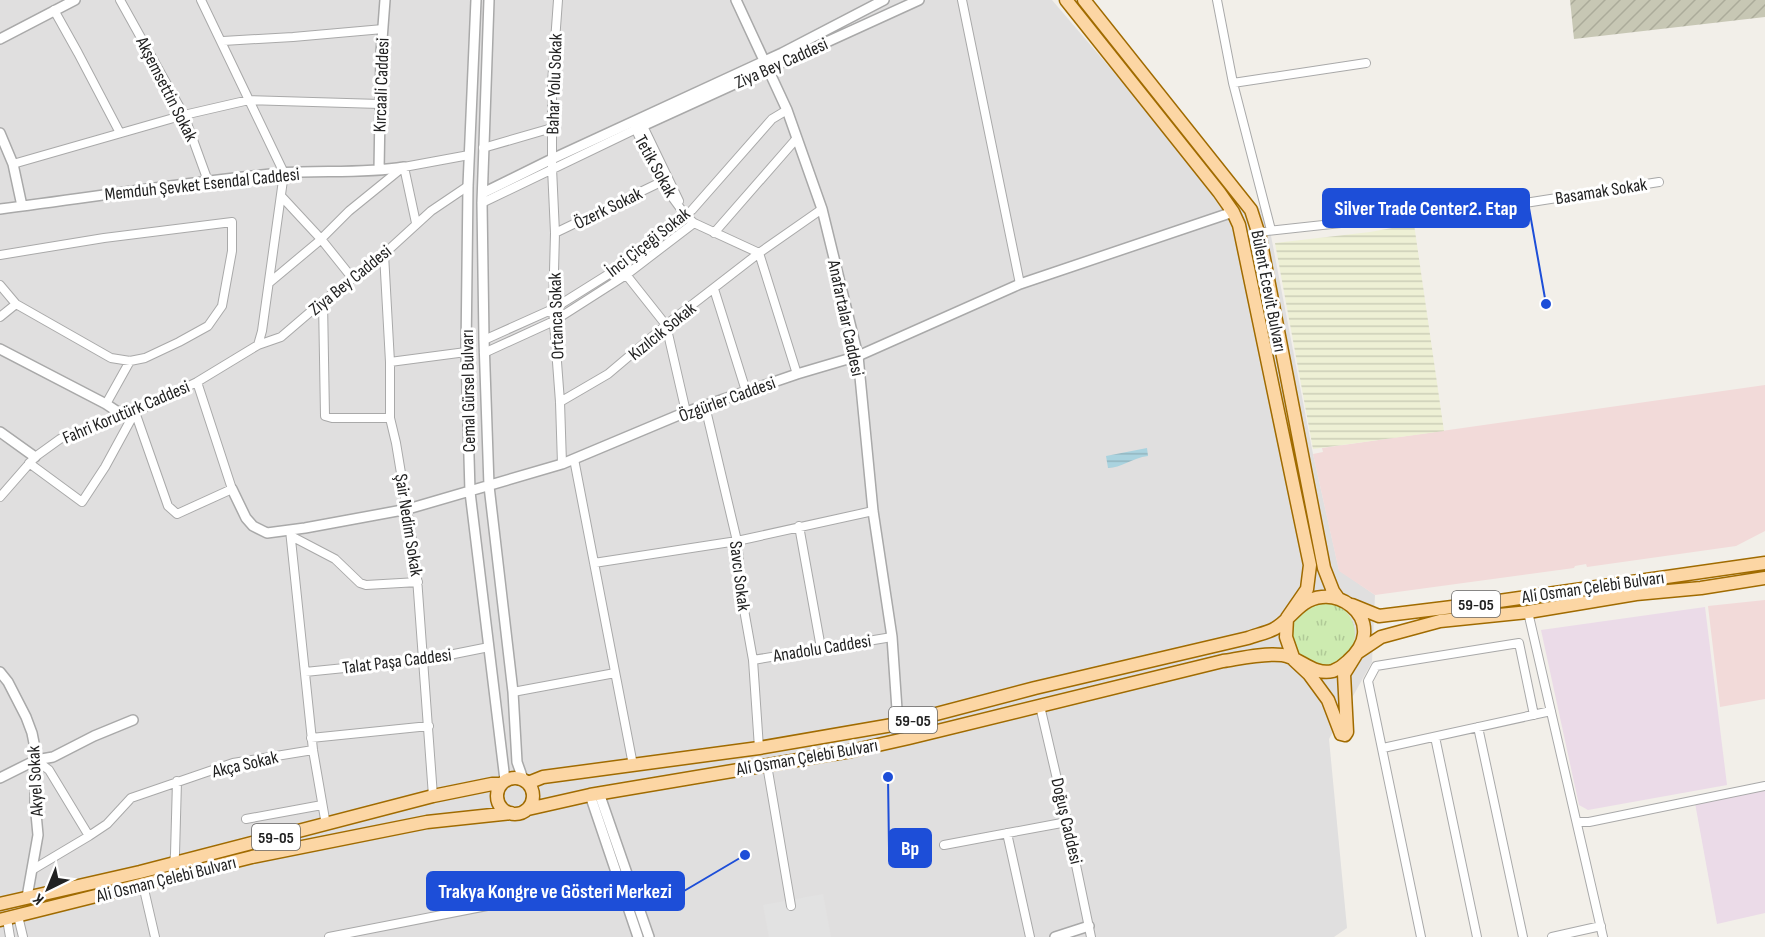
<svg xmlns="http://www.w3.org/2000/svg" width="1765" height="937" font-family="'Sofia Sans Condensed',sans-serif">
	<defs>
		<pattern id="construction-furrows" width="10" height="10" patternUnits="userSpaceOnUse" patternTransform="scale(1.5)"><rect width="10" height="10" fill="#c7c7b4"/><path d="M-1 1l2-2M0 10L10 0M9 11l2-2" fill="none" stroke="#abab9a"/></pattern>
		<pattern id="farmland-rules" width="6" height="5" patternUnits="userSpaceOnUse" patternTransform="scale(1.5)"><rect width="6" height="5" fill="#eef0d5"/><path d="M0 2.5h6" fill="none" stroke="#ccceb7"/></pattern>
		<pattern id="grass-tufts" width="24" height="20" patternUnits="userSpaceOnUse" patternTransform="scale(1.5)"><rect width="24" height="20" fill="#cdebb0"/><path d="M3 7l-1-3M5 7V3M7 7l1-3M15 17l-1-3M17 17v-4M19 17l1-3" fill="none" stroke="#b0c997"/></pattern>
		<pattern id="water-rules" width="6" height="5" patternUnits="userSpaceOnUse" patternTransform="scale(1.5)"><rect width="6" height="5" fill="#aad3df"/><path d="M0 2.5h6" fill="none" stroke="#92b5bf"/></pattern>
	</defs>
	<rect width="100%" height="100%" fill="#f2efe9"/>
	<!-- residential -->
	<path fill="#e0dfdf" d="M0 0H1052L1123 83 1267 215 1313 454 1339 570 1375 595 1372 662 1329 739 1347 928 1334 937H0Z"/>
	<!-- commercial -->
	<path fill="#f2dad9" d="M1765 385V531L1736 546 1587 567 1586 564 1575 566 1574 568 1375 595 1339 571 1313 454 1323 452 1322 448Z
		M1765 600V699L1720 707 1708 606Z"/>
	<!-- industrial -->
	<path fill="#ebdbe8" d="M1705 607 1727 785 1588 810 1579 805 1541 630Z
		M1765 790V913L1717 924 1695 803Z"/>
	<!-- construction -->
	<path fill="url(#construction-furrows)" d="M1570 0H1765V17L1574 39Z"/>
	<!-- farmland -->
	<path fill="url(#farmland-rules)" d="M1414 224 1444 431 1313 449 1275 243 1370 232Z"/>
	<!-- grass -->
	<path fill="url(#grass-tufts)" d="M1291 634a32 32 0 1 1 64 0a32 32 0 1 1-64 0Z"/>
	<!-- parking -->
	<path fill="#e2e2e2" d="M823 894 831 937H769L763 905Z"/>
	<!-- water -->
	<path fill="url(#water-rules)" d="M1147 448 1148 456C1132 458 1121 468 1108 468L1106 456Z"/>
	<g fill="none" stroke-linecap="round" stroke-linejoin="round">
		<!-- minor casing -->
		<g stroke="#a9a9a9" stroke-width="10">
			<path id="minor" d="M120 0 184 115 208 181
				M558 0 552 83V168L555 233 553 309 560 402 562 464
				M962 0 1020 284
				M1217 0 1233 83 1366 63
				M54 10 78 53 120 133
				M223 41 293 37 383 29
				M1233 83 1271 230
				M641 122 679 201
				M634 126 661 182 686 216 694 223 759 253
				M483 148 552 128
				M13 164 184 115 249 100 380 104
				M282 197 321 239 353 279
				M482 203 636 129
				M416 223 404 167 469 155
				M1258 232 1525 203 1659 182
				M555 233 661 182
				M714 233 797 138
				M759 253 797 374
				M384 254 390 362V418L396 443 416 564 433 796
				M0 255 104 238 232 222V251L222 306 208 326 179 342 145 358 130 361 111 358 16 304 0 285
				M624 272 666 325 686 412
				M269 283 318 242 349 211 402 168
				M714 289 746 391
				M323 301 325 416 332 418H390
				M0 317 16 304
				M484 340 553 309 620 267 645 249 692 210 772 119 787 110
				M258 345 281 337 323 301 384 254 431 211 468 186
				M484 353 554 321 626 275 694 223
				M390 362 466 352
				M560 402 608 374 666 325 759 253 822 209
				M106 404 130 361
				M705 406 737 541 743 604 753 660 759 748
				M135 412 168 506 177 514 232 489 197 382
				M574 459 633 765
				M29 463 82 502 105 467 135 412
				M0 497 35 457 60 439 135 412 197 382 258 345 262 331 284 173 201 0
				M799 526 821 648
				M290 530 313 750 326 825
				M291 536 335 559 360 583 366 585 418 582
				M594 563 737 541 873 511
				M1528 612 1603 937
				M753 660 892 637
				M305 672 424 660 489 647
				M513 692 615 673
				M1040 706 1067 822 1091 937
				M1478 727 1523 937
				M1435 737 1477 937
				M311 738 429 726
				M1383 748 1551 711
				M36 760 49 770 89 836
				M767 765 791 906
				M246 819 322 805
				M1577 822H1589L1765 786
				M1007 833 1030 937
				M944 845 1067 822
				M174 863 175 854 177 781
				M32 870 89 836 107 824 131 798 233 763 313 750
				M143 885 155 937
				M18 916 23 937
				M7 919 10 937
				M329 937 620 880
				M1421 937 1368 681 1376 666 1519 643 1534 715
				M1552 937 1601 926"/>
		</g>
		<!-- tertiary casing -->
		<g stroke="#a9a9a9" stroke-width="12">
			<path id="tertiary" d="M476 0 468 186 466 352 470 492 505 780
				M489 0 482 203 484 340 489 486 513 692 517 762 523 779
				M736 0 787 110 822 209 858 356 873 511 892 637 898 724
				M0 39 75 0
				M636 129 919 0
				M0 133 13 164 22 206
				M379 170 381 53 385 0
				M483 193 552 159 782 53 884 0
				M0 209C94 197 187 182 281 173 322 170 363 174 404 167
				M0 349 106 404 124 416
				M0 432 35 457
				M232 489 246 518 253 526 267 533 305 528 408 509 562 464 686 412 797 374 858 356 1020 284 1233 212
				M0 672 8 682 26 717 32 733 36 753 35 803 38 835 27 897
				M0 778 36 760 53 757 94 736 133 720
				M599 793 649 937
				M590 795 638 937
				M1055 937 1089 926"/>
		</g>
		<!-- primary casing -->
		<g stroke="#a06b00" stroke-width="15">
			<path id="primary" d="M1066 0 1219 192 1233 212 1239 225 1310 565 1307 589 1287 618 1286 637 1294 660 1309 674 1328 700 1341 734 1345 735 1347 732 1344 674 1357 653 1381 637 1440 621 1528 612 1636 594 1701 588 1765 578
				M1084 0 1251 210 1260 238 1324 568 1333 591 1338 598
				M1352 605 1379 616 1485 603 1765 563
				M497 796a18 18 0 1 1 36 0a18 18 0 1 1-36 0Z
				M528 809 590 795 851 751 909 738 1223 661C1242 658 1263 653 1282 655 1300 657 1313 676 1333 671 1338 669 1344 665 1348 661 1356 654 1363 645 1364 634 1366 611 1342 595 1322 597 1299 599 1292 619 1274 629 1266 633 1256 635 1248 638L1035 688 898 724 759 748 543 777 528 783
				M0 904 140 872 433 796 492 784H501
				M0 920 252 857 427 822 511 813"/>
		</g>
		<!-- minor -->
		<use href="#minor" stroke="#fff" stroke-width="8"/>
		<!-- tertiary -->
		<use href="#tertiary" stroke="#fff" stroke-width="9"/>
		<!-- primary -->
		<use href="#primary" stroke="#fcd6a4" stroke-width="12"/>
	</g>
	<g text-anchor="middle" stroke-width="6" stroke-linejoin="round" paint-order="stroke">
		<!-- shield labels -->
		<g fill="#fff" stroke="#646464" stroke-width="1.5">
			<rect x="1452" y="591" width="48" height="26" rx="4.5"/>
			<rect x="889" y="707" width="48" height="26" rx="4.5"/>
			<rect x="252" y="824" width="48" height="26" rx="4.5"/>
		</g>
		<g font-size="16" font-weight="bold" fill="#222">
			<text x="1476" y="610">59-05</text>
			<text x="913" y="726">59-05</text>
			<text x="276" y="843">59-05</text>
		</g>
		<!-- street labels -->
		<g font-size="18" fill="#222" stroke="#fff">
			<text transform="translate(781 63) rotate(-24)" y="6">Ziya Bey Caddesi</text>
			<text transform="translate(554 84) rotate(-88)" y="6">Bahar Yolu Sokak</text>
			<text transform="translate(381 85) rotate(-88)" y="6">Kırcaali Caddesi</text>
			<text transform="translate(167 89) rotate(63)" y="6">Akşemsettin Sokak</text>
			<text transform="translate(656 166) rotate(61)" y="6">Tetik Sokak</text>
			<text transform="translate(202 184) rotate(-6)" y="6">Memduh Şevket Esendal Caddesi</text>
			<text transform="translate(1601 191) rotate(-9)" y="6">Basamak Sokak</text>
			<text transform="translate(608 208) rotate(-26)" y="6">Özerk Sokak</text>
			<text transform="translate(648 242) rotate(-38)" y="6">İnci Çiçeği Sokak</text>
			<text transform="translate(350 280) rotate(-39)" y="6">Ziya Bey Caddesi</text>
			<text transform="translate(1269 291) rotate(79)" y="6">Bülent Ecevit Bulvarı</text>
			<text transform="translate(556 316) rotate(-92)" y="6">Ortanca Sokak</text>
			<text transform="translate(846 318) rotate(78)" y="6">Anafartalar Caddesi</text>
			<text transform="translate(662 331) rotate(-39)" y="6">Kızılcık Sokak</text>
			<text transform="translate(468 391) rotate(-91)" y="6">Cemal Gürsel Bulvarı</text>
			<text transform="translate(727 399) rotate(-20)" y="6">Özgürler Caddesi</text>
			<text transform="translate(126 412) rotate(-23)" y="6">Fahri Korutürk Caddesi</text>
			<text transform="translate(409 525) rotate(81)" y="6">Şair Nedim Sokak</text>
			<text transform="translate(740 576) rotate(83)" y="6">Savcı Sokak</text>
			<text transform="translate(1593 587) rotate(-8)" y="6">Ali Osman Çelebi Bulvarı</text>
			<text transform="translate(822 648) rotate(-9)" y="6">Anadolu Caddesi</text>
			<text transform="translate(397 661) rotate(-7)" y="6">Talat Paşa Caddesi</text>
			<text transform="translate(807 757) rotate(-10)" y="6">Ali Osman Çelebi Bulvarı</text>
			<text transform="translate(245 764) rotate(-13)" y="6">Akça Sokak</text>
			<text transform="translate(35 781) rotate(-93)" y="6">Akyel Sokak</text>
			<text transform="translate(1067 821) rotate(77)" y="6">Doğuş Caddesi</text>
			<text transform="translate(166 879) rotate(-14)" y="6">Ali Osman Çelebi Bulvarı</text>
		</g>
	</g>
	<!-- callouts -->
	<path fill="none" stroke="#1d4ed8" stroke-width="2" d="M1546 304L1529 208M888 777L889 848M745 855L684 891"/>
	<g fill="#1d4ed8" stroke="#fff" stroke-width="2">
		<circle cx="1546" cy="304" r="6"/>
		<circle cx="888" cy="777" r="6"/>
		<circle cx="745" cy="855" r="6"/>
	</g>
	<g fill="#1d4ed8" stroke="#1d4ed8" stroke-width="2">
		<rect x="1323" y="189" width="206" height="38" rx="6"/>
		<rect x="889" y="829" width="42" height="38" rx="6"/>
		<rect x="427" y="872" width="257" height="38" rx="6"/>
	</g>
	<g font-size="20" text-anchor="middle" font-weight="bold" fill="#fff">
		<text x="1426" y="215">Silver Trade Center2. Etap</text>
		<text x="910" y="855">Bp</text>
		<text x="555" y="898">Trakya Kongre ve Gösteri Merkezi</text>
	</g>
	<!-- north arrow -->
	<g transform="translate(48 889) rotate(223)" stroke="#ffffff" stroke-width="4.5" paint-order="stroke">
	<path d="M0-4.5L10 22L0 15L-10 22Z" fill="#222222"/>
	<text y="-9" font-size="16" font-weight="bold" text-anchor="middle" fill="#222222">K</text>
	</g>
</svg>
